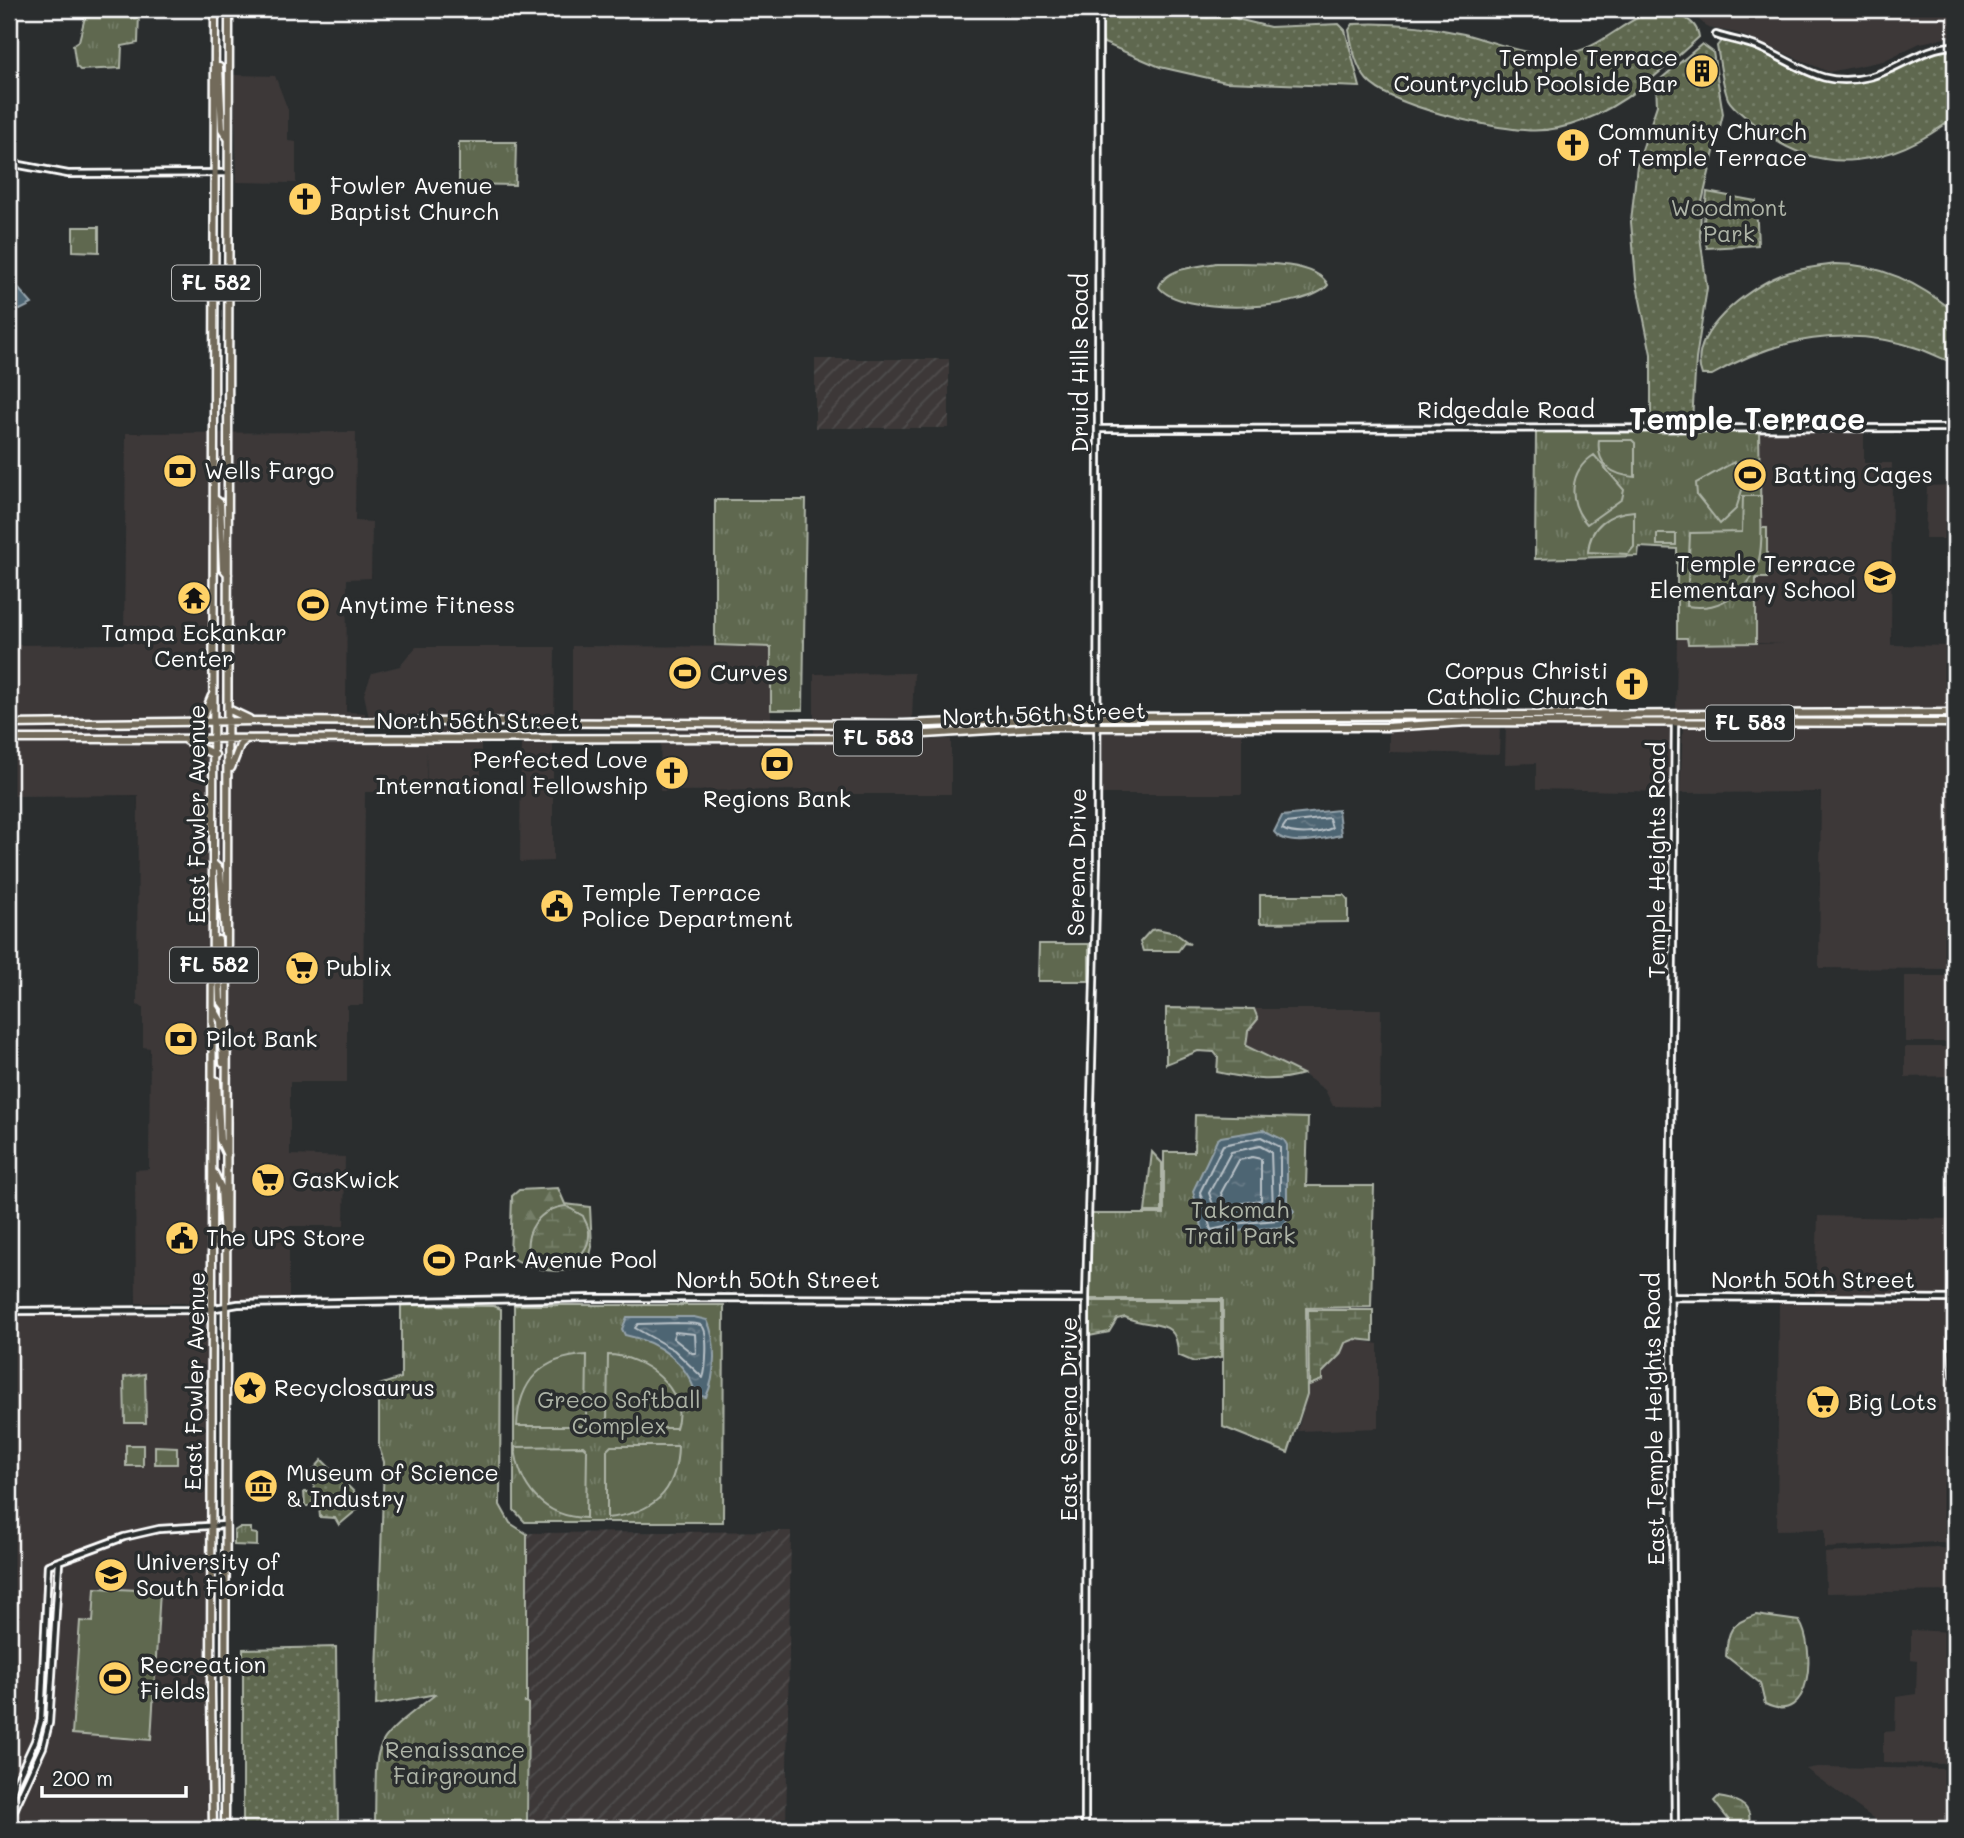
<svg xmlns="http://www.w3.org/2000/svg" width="1964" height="1838" font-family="Mali,sans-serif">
	<defs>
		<pattern id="industrial-furrows" width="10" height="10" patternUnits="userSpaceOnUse" patternTransform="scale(1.75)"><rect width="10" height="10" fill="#3d3939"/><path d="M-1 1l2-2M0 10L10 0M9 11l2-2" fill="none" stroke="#504d4d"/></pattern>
		<pattern id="grass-dots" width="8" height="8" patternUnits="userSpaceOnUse" patternTransform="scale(1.75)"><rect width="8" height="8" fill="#5e684f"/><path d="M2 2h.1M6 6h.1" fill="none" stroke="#767f69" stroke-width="1.8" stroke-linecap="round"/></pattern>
		<pattern id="forest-firs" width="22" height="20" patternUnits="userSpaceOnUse" patternTransform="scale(1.75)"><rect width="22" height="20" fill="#5e684f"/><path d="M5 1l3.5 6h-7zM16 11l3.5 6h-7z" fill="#767f69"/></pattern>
		<pattern id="wetland-marsh" width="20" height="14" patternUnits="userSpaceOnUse" patternTransform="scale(1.75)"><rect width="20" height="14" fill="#5e684f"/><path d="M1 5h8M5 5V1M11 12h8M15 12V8" fill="none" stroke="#767f69"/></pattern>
		<pattern id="park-tufts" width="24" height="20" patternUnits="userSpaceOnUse" patternTransform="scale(1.75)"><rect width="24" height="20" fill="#5e684f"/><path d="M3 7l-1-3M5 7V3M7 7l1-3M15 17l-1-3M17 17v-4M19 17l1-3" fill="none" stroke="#767f69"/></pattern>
		<pattern id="water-ripples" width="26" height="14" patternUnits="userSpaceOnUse" patternTransform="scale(1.75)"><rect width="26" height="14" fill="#4e6573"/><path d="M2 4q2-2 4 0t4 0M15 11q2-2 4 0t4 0" fill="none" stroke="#697c88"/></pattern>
	</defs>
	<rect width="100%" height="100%" fill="#2a2d2e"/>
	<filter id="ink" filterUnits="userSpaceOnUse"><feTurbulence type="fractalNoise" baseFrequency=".0143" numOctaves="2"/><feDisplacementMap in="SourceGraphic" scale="14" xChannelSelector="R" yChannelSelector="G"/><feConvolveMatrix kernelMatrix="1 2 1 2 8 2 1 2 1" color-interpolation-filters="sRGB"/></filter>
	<g filter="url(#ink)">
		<!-- built -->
		<path fill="#3d3939" d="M1682 9H1955V36L1920 43 1883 61 1829 72 1737 33 1708 28 1692 13Z
			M234 75 275 76 288 110V141L296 142V183L237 182Z
			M356 432 355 521 372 522 371 578 347 579 346 712 365 713V744L427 742 426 718H369L364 694 372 673 400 666 416 647H555L554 720H481V793H427L426 751V792H365L363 1005H347V1082H290V1155L345 1157 344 1226H289V1303H136L135 1170 149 1169 150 1048 143 1047V1007L137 1005 138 795 9 796V645L124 644 126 433Z
			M1759 432H1864V463H1892L1891 645 1955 646 1953 700 1947 709 1676 710 1677 638H1688V644H1785L1756 643V578H1767L1768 528H1761Z
			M1955 485V539H1925L1927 486Z
			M572 646 771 647V745L814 744V674L914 673 912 718 846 719V743L951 739V794H846V805H812V790L660 791 661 721 572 720Z
			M1466 724 1500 725 1499 754 1389 752V729Z
			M1506 725 1673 726V792L1536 789V763L1505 764Z
			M1946 726 1953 733 1952 965 1946 969 1819 968 1821 792 1680 793 1683 727Z
			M1099 729H1242V794H1099Z
			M521 743H553V861L520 862Z
			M1905 976H1953L1952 1042H1905Z
			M1254 1009H1381L1380 1107 1333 1106 1325 1090 1303 1074 1246 1046 1248 1031 1258 1019Z
			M1905 1047H1951V1076L1905 1077Z
			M1818 1216 1951 1219 1950 1296H1815Z
			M1779 1300 1950 1301 1953 1545 1936 1542 1825 1548V1529L1777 1530Z
			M214 1309 212 1829H9V1310Z
			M1354 1339 1378 1344V1428L1298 1431 1309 1385 1321 1380V1373L1328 1364 1340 1355 1345 1343Z
			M1936 1547 1953 1550 1952 1591 1826 1593 1825 1553Z
			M1911 1630 1952 1632 1951 1764 1883 1763V1732L1895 1731 1896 1697 1916 1694 1917 1661 1911 1660Z
			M1817 1767 1951 1769 1952 1824H1881L1806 1769Z"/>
		<!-- industrial -->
		<path fill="url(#industrial-furrows)" d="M815 359H949V428H815Z
			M791 1531 786 1829H529L528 1533Z"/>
		<!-- grass -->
		<path fill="url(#grass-dots)" stroke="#aeb4a7" stroke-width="2" d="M1101 9H1216L1237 19 1270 27 1339 24 1345 30 1360 87 1226 82 1160 67 1104 43 1101 36Z
			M1654 10C1670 9 1697 18 1699 37 1664 69 1627 104 1582 121 1564 128 1544 132 1524 130 1489 128 1390 106 1367 80 1356 67 1352 47 1349 30L1353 24C1390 22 1428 26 1464 34 1496 42 1530 58 1564 54 1598 51 1622 21 1654 10Z
			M1721 41C1768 45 1800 84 1848 83 1881 83 1926 44 1955 52V117C1893 165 1819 181 1755 125 1747 117 1733 109 1728 99 1722 83 1720 63 1717 46Z
			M1702 44 1713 52 1723 114 1701 206 1700 236 1707 288 1696 359 1692 420 1686 424 1655 423 1651 418V354L1636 280 1631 222 1637 165 1657 105 1656 83Z
			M1835 264C1882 264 1918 283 1955 312V363C1943 360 1932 353 1920 349 1848 324 1776 338 1712 375H1702C1686 334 1748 288 1781 275 1798 268 1817 267 1835 264Z
			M322 1460 365 1503 339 1525 335 1518 320 1517 319 1506H305L304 1492H315L313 1470Z
			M336 1647 338 1829H243V1649Z"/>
		<!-- forest -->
		<path fill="url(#forest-firs)" stroke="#aeb4a7" stroke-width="2" d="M558 1188 565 1204 590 1207 592 1247 588 1263C562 1277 535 1271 510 1257L512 1196 519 1190Z"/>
		<!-- wetland -->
		<path fill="url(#wetland-marsh)" stroke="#aeb4a7" stroke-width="2" d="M1157 929 1175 933 1190 944 1184 943 1178 951H1143L1140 942 1151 930Z
			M1166 1008 1254 1009 1258 1019 1248 1031 1246 1046 1303 1074C1273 1083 1248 1079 1217 1072L1218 1057 1214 1052 1198 1051 1166 1064Z
			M1152 1152 1162 1163V1212H1145Z
			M566 1206 583 1216C585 1221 589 1227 589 1232 591 1265 548 1271 528 1257 524 1230 539 1209 566 1206Z
			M1089 1301H1221V1357L1194 1362 1178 1355C1178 1315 1152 1330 1125 1317L1117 1319 1109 1332 1089 1336Z
			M1308 1310H1373V1341L1355 1339 1345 1343 1340 1355 1322 1373V1380L1309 1385Z
			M1756 1615 1799 1621C1816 1646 1813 1728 1765 1704L1760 1683 1726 1656C1728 1630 1730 1624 1756 1615Z
			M1718 1797C1732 1799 1753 1803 1749 1823L1732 1824 1714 1801Z"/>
		<!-- park -->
		<path fill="url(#park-tufts)" stroke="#aeb4a7" stroke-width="2" d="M119 12 139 13 138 43 122 46 121 68 80 70 76 66 73 45 79 41 85 17Z
			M459 142H516L515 185 459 184Z
			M1707 192 1756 201 1758 245 1707 248 1703 231Z
			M73 227H99V252L73 251Z
			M1216 263C1243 264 1314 258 1328 285 1307 311 1179 316 1159 287 1166 267 1198 267 1216 263Z
			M1536 431 1759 432 1761 528H1767V578H1756V643L1688 644 1687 638H1677V549L1639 547 1638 556 1535 559Z
			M715 500H806L803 710H771V647L715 645Z
			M1260 895H1344L1348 900V922L1260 923Z
			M1039 944H1089V981H1038Z
			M1195 1115 1308 1118 1306 1186H1374L1371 1307 1306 1308 1307 1394 1288 1453 1223 1427V1299H1089L1091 1214H1164V1152H1194Z
			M401 1305 494 1306 501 1309 500 1505 510 1523 527 1534V1702H524L528 1703 527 1829H339V1822H375C377 1737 368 1747 436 1694L376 1705 384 1462 379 1447V1385L401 1378Z
			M514 1305H724L723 1522H525L514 1510Z
			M145 1374 146 1423H125L124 1377Z
			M155 1446 177 1447V1464H155Z
			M239 1528H251V1533L257 1534V1546L234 1545V1531Z"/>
		<!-- pitch -->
		<path fill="#5e684f" stroke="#aeb4a7" stroke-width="2" d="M1599 440H1632L1635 443V477C1612 475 1596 465 1599 440Z
			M1594 455 1624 490 1622 499 1587 524C1567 502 1569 471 1594 455Z
			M1734 462 1740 472V466L1756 463 1759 485 1743 487 1736 509 1720 524 1697 495 1696 483Z
			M1743 496H1761C1760 533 1770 571 1734 595 1719 606 1705 609 1687 606L1690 533 1742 532Z
			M1634 511V547L1628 554 1588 552C1590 525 1609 513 1634 511Z
			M1657 534H1676V545H1657Z
			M587 1355 586 1423 582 1426H517C519 1381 541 1357 587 1355Z
			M608 1355C642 1355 690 1389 676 1428H610L607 1423Z
			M126 1445H143V1466H126Z
			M583 1446 587 1450 586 1518C543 1517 519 1487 515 1447Z
			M611 1446H678C677 1494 652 1513 607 1518V1450Z
			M95 1588 160 1591 151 1740 72 1734 80 1621 93 1622Z"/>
		<!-- water -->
		<path fill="url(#water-ripples)" stroke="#95a3ab" stroke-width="2" d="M9 278 32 304 20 310H9Z
			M1338 810 1341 835C1324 838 1287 849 1274 832L1282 816Z
			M1263 1130 1284 1140 1287 1145V1201L1294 1211 1283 1227 1244 1230 1205 1239 1193 1191 1217 1140 1221 1137Z
			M627 1317H694L707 1320C717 1341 716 1376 706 1397L696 1395C687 1362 659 1342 625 1335L622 1329Z"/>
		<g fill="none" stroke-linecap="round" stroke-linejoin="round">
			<!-- shore -->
			<path stroke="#b8c1c7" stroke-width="2" d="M1329 818 1332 828C1319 834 1295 836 1282 829L1286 823Z
				M1261 1137 1280 1147V1201L1285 1214 1278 1220 1243 1223 1211 1230 1200 1192 1223 1145Z
				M1260 1146 1271 1152 1273 1211 1218 1219 1209 1193 1231 1152Z
				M1252 1157 1261 1159V1200L1226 1206 1221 1193 1239 1160Z
				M678 1323C684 1324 697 1322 702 1326 709 1332 706 1370 703 1378L674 1350 635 1328 638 1324Z
				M675 1332 695 1334 696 1353H692L673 1338Z"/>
			<!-- minor casing -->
			<g stroke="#fff" stroke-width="10">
				<path id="minor" d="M1716 35C1730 40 1744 41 1758 47 1799 64 1820 89 1869 77 1898 70 1924 46 1955 46
					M9 163 68 174 229 173
					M1098 429 1955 428
					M1670 1297 1953 1299
					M9 1311 204 1310 238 1304 598 1298 1086 1299
					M9 1797 35 1741 41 1720 48 1565 124 1537 159 1529 225 1525
					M9 1821 43 1747 49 1723 59 1562
					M1085 1829 1086 1299 1097 862 1099 9
					M1675 1829 1670 1250 1675 721"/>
			</g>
			<!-- major casing -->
			<g stroke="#fff" stroke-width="11">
				<path id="major" d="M219 67 222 129 228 138
					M215 499 220 503 223 568 228 574
					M228 709 249 719
					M201 722 212 696
					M1600 722 1605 718 1633 715
					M9 724 255 721 903 724 1096 717 1955 713
					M9 739 861 738 1038 727H1386L1468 722 1955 723
					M185 740 215 755
					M231 768 240 745 246 739
					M215 865 220 870 225 934
					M218 940 220 1000 227 1009
					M1955 1008 1952 1345 1955 1378
					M214 1009 221 1021 223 1063
					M217 1081 220 1140 227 1155
					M214 1173 221 1188 224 1236
					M213 1829 211 1692 215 9
					M225 1829 229 9
					M1955 1829V1591"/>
			</g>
			<!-- minor -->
			<use href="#minor" stroke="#2a2d2e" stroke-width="4.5"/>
			<!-- major -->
			<use href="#major" stroke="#726b5a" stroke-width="6"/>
		</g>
	</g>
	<!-- icons -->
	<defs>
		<g id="building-disc" transform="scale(1.75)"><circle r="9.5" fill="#ffd166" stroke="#2a2d2e"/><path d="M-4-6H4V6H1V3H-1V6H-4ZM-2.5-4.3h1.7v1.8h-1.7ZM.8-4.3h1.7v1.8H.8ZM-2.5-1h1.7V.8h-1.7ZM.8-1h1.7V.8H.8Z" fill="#111"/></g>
		<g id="church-disc" transform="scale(1.75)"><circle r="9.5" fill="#ffd166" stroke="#2a2d2e"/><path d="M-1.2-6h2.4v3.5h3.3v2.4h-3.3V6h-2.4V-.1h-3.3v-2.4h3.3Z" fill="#111"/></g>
		<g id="bank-disc" transform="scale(1.75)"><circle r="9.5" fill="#ffd166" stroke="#2a2d2e"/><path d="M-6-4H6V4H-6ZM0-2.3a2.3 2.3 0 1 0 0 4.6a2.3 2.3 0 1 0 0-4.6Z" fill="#111"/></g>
		<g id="stadium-disc" transform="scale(1.75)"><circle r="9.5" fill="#ffd166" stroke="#2a2d2e"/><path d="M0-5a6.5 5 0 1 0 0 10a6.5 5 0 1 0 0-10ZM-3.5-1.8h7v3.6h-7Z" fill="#111"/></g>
		<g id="school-disc" transform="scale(1.75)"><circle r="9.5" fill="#ffd166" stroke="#2a2d2e"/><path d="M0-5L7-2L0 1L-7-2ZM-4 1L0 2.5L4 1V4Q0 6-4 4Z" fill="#111"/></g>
		<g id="temple-disc" transform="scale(1.75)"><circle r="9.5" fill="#ffd166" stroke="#2a2d2e"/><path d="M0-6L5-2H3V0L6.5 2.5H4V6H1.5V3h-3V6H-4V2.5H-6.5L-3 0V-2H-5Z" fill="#111"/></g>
		<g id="civic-disc" transform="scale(1.75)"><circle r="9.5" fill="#ffd166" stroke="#2a2d2e"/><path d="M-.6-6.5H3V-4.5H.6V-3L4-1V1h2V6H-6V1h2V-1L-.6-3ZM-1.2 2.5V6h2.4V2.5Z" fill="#111"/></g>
		<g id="supermarket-disc" transform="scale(1.75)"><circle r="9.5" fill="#ffd166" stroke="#2a2d2e"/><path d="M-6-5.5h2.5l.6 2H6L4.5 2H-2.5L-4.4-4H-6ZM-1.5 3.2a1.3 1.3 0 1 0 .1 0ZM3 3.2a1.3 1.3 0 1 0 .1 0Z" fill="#111"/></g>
		<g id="sight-disc" transform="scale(1.75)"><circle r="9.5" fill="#ffd166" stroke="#2a2d2e"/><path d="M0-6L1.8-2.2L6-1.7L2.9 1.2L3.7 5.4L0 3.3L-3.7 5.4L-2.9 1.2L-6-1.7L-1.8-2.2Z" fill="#111"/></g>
		<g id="museum-disc" transform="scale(1.75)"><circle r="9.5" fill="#ffd166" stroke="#2a2d2e"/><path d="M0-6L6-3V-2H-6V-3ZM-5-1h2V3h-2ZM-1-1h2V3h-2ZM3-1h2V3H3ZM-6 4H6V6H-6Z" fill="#111"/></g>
		<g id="university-disc" transform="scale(1.75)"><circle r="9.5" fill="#ffd166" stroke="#2a2d2e"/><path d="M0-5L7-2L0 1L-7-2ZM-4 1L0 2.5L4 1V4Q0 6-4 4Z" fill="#111"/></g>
	</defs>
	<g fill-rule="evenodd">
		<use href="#building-disc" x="1702" y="71"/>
		<use href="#church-disc" x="1573" y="145"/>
		<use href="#church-disc" x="305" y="199"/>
		<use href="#bank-disc" x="180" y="471"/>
		<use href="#stadium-disc" x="1750" y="475"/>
		<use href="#school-disc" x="1880" y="577"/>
		<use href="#temple-disc" x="194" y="598"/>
		<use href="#stadium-disc" x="313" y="605"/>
		<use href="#stadium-disc" x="685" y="673"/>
		<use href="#church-disc" x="1632" y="684"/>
		<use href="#bank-disc" x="777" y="764"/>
		<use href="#church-disc" x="672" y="773"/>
		<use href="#civic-disc" x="557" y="906"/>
		<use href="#supermarket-disc" x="302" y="968"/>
		<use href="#bank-disc" x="181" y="1039"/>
		<use href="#supermarket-disc" x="268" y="1180"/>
		<use href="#civic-disc" x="182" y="1238"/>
		<use href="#stadium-disc" x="439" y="1260"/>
		<use href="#sight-disc" x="250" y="1388"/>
		<use href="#supermarket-disc" x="1823" y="1402"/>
		<use href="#museum-disc" x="261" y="1486"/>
		<use href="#university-disc" x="111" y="1575"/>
		<use href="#stadium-disc" x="115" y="1678"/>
	</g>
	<g text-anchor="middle" stroke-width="7" stroke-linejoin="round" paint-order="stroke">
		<!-- shield labels -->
		<g fill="#2a2d2e" stroke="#bfc0c0" stroke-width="2">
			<rect x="172" y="265.5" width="88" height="35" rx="5"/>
			<rect x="1706" y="705.5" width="88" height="35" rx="5"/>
			<rect x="834" y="720.5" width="88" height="35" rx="5"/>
			<rect x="170" y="947.5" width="88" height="35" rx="5"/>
		</g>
		<g font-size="21" font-weight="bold" fill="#fff">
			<text x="216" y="290">FL 582</text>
			<text x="1750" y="730">FL 583</text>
			<text x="878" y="745">FL 583</text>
			<text x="214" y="972">FL 582</text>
		</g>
		<!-- poi labels -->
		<g font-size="23" fill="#fff" stroke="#2a2d2e" text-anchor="start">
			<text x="1678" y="66" text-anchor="end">Temple Terrace<tspan x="1678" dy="26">Countryclub Poolside Bar</tspan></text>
			<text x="1598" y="140">Community Church<tspan x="1598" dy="26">of Temple Terrace</tspan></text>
			<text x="330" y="194">Fowler Avenue<tspan x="330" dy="26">Baptist Church</tspan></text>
			<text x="204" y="479">Wells Fargo</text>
			<text x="1774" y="483">Batting Cages</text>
			<text x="1856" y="572" text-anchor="end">Temple Terrace<tspan x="1856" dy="26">Elementary School</tspan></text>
			<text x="338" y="613">Anytime Fitness</text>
			<text x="194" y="641" text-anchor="middle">Tampa Eckankar<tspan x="194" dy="26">Center</tspan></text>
			<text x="1608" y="679" text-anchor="end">Corpus Christi<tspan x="1608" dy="26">Catholic Church</tspan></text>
			<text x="710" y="681">Curves</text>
			<text x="648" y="768" text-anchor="end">Perfected Love<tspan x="648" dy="26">International Fellowship</tspan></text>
			<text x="777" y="807" text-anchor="middle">Regions Bank</text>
			<text x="582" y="901">Temple Terrace<tspan x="582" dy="26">Police Department</tspan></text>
			<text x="326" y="976">Publix</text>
			<text x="206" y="1047">Pilot Bank</text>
			<text x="292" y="1188">GasKwick</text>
			<text x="206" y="1246">The UPS Store</text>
			<text x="464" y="1268">Park Avenue Pool</text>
			<text x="274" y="1396">Recyclosaurus</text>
			<text x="1848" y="1410">Big Lots</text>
			<text x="286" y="1481">Museum of Science<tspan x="286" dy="26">&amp; Industry</tspan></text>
			<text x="136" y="1570">University of<tspan x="136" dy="26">South Florida</tspan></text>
			<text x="140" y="1673">Recreation<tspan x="140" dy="26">Fields</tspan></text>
		</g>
		<!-- park labels -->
		<g font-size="23" fill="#aeb4a7" stroke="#2a2d2e">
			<text x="1729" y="216">Woodmont<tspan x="1729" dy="26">Park</tspan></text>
			<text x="1240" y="1218">Takomah<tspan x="1240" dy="26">Trail Park</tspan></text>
			<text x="619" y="1408">Greco Softball<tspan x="619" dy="26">Complex</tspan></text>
			<text x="455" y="1758">Renaissance<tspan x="455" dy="26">Fairground</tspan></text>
		</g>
		<!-- street labels -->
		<g font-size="23" fill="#fff" stroke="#2a2d2e">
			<text transform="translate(1080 363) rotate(-90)" y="8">Druid Hills Road</text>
			<text x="1506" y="418">Ridgedale Road</text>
			<text transform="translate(1044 714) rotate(-2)" y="8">North 56th Street</text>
			<text x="478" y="729">North 56th Street</text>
			<text transform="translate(197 814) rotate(-90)" y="8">East Fowler Avenue</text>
			<text transform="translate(1657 860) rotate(-90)" y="8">Temple Heights Road</text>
			<text transform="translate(1077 862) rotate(-89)" y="8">Serena Drive</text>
			<text x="778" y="1288">North 50th Street</text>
			<text x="1813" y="1288">North 50th Street</text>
			<text transform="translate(195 1381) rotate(-89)" y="8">East Fowler Avenue</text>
			<text transform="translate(1069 1419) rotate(-90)" y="8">East Serena Drive</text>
			<text transform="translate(1654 1419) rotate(-91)" y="8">East Temple Heights Road</text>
		</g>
		<!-- district labels -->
		<g font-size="30" font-weight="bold" fill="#fff" stroke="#2a2d2e">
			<text x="1747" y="430">Temple Terrace</text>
		</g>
	</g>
	<!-- margin -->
	<rect width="1964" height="1838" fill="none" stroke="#2a2d2e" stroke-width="35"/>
	<rect x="18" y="18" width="1929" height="1803" fill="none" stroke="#fff" stroke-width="2.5" filter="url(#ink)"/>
	<!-- scale -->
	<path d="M42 1786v10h144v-10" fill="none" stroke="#ffffff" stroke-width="3.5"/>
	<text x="52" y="1786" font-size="21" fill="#ffffff" stroke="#2a2d2e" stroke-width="5" paint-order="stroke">200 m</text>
</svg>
